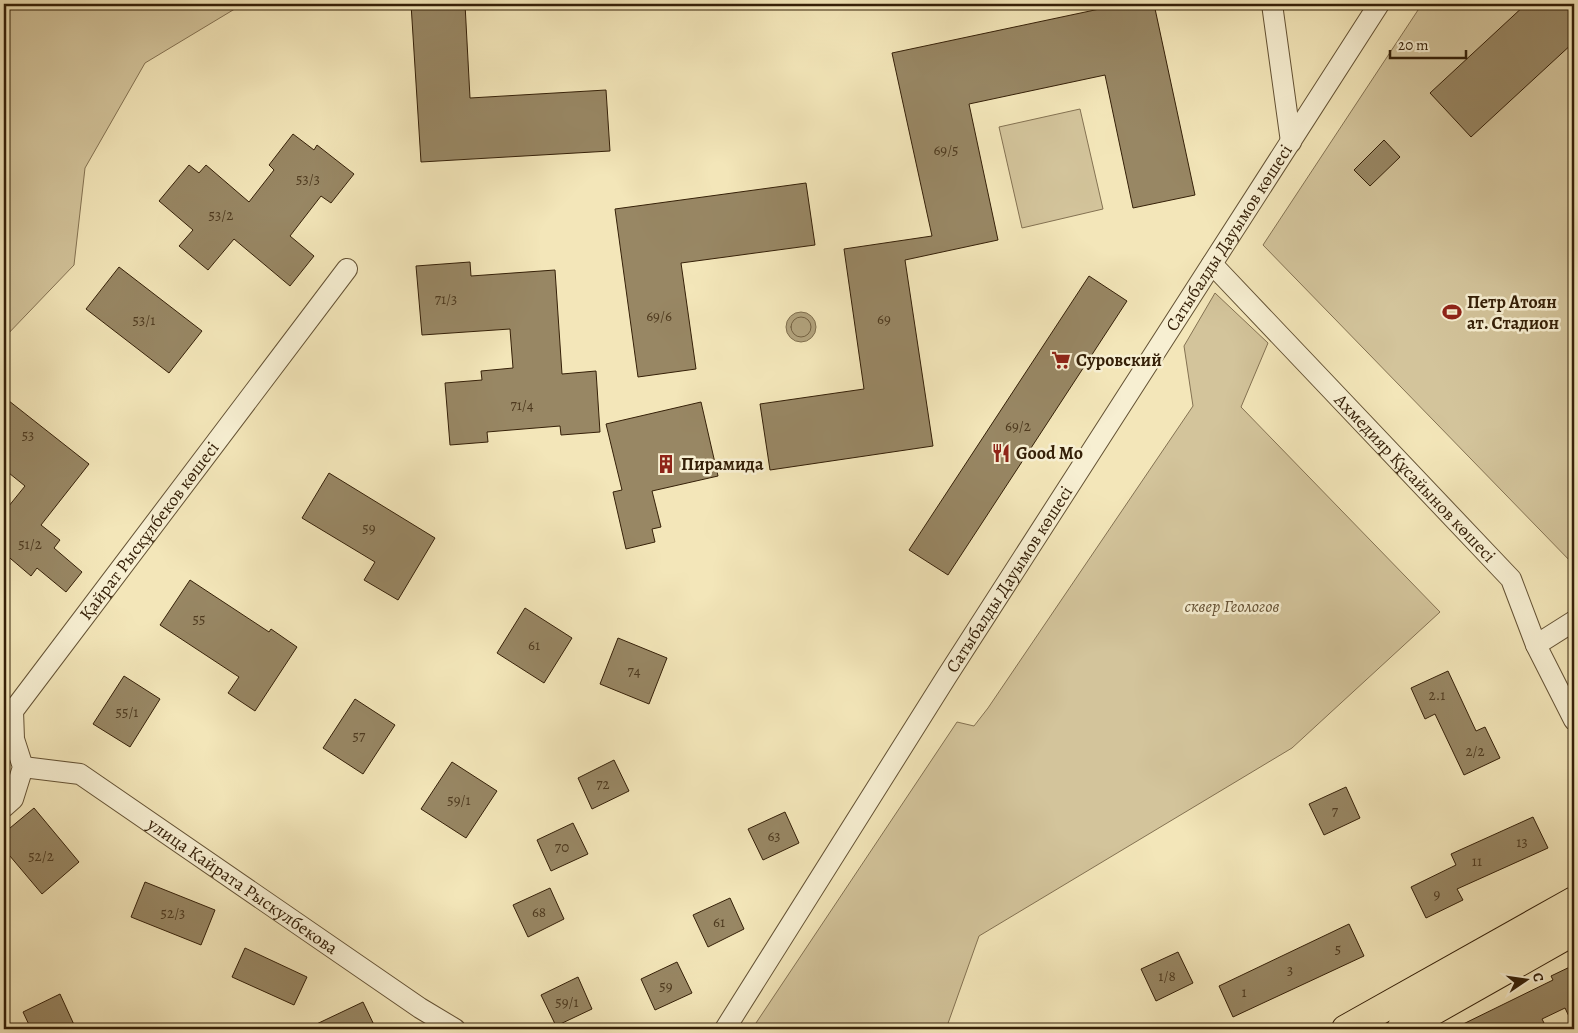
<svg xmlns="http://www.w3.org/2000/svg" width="1578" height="1033" font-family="Alegreya,serif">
	<rect width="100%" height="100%" fill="#f3e6b9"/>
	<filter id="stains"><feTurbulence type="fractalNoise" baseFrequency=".004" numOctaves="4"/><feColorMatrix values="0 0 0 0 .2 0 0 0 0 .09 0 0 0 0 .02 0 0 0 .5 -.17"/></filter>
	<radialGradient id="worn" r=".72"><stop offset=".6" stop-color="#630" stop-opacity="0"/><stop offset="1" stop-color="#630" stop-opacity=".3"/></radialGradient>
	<!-- green -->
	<path fill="#d3c49b" stroke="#847252" d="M4 4H243L145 63 85 168 74 265 4 338Z
		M1422 4H1574V565L1263 245Z
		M1080 109 1103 209 1022 228 999 127Z
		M1215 293 1268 343 1241 407 1440 612 1292 748 979 936 946 1029H752L957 722 974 726 988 708 1193 406 1184 346Z"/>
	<!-- water -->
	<path fill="#b2a37d" stroke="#806f4e" d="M786 327a15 15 0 1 1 30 0a15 15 0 1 1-30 0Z"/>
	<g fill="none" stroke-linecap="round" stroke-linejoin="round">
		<!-- shore -->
		<path stroke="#746242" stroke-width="1" d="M791 327a10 10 0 1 1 20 0a10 10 0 1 1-20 0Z"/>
	</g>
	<!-- building -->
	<path fill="#988764" stroke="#352008" d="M411 4H465L470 98 606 90 610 151 421 162Z
		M1123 4H1154L1195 195 1133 208 1105 75 969 104 998 240 905 260 933 446 770 470 760 404 864 389 844 249 932 236 892 53Z
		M1526 4H1574V42L1471 137 1430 93Z
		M293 134 314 150 317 145 354 174 331 203 321 196 290 236 314 256 290 286 234 239 208 270 179 246 193 230 159 201 189 165 199 173 206 165 249 202 274 170 269 165Z
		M1384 140 1400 157 1370 186 1354 170Z
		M806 183 815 245 681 263 696 369 638 377 615 209Z
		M470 262 471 276 555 270 562 374 596 371 600 432 561 435 560 426 487 432 488 442 450 445 445 383 482 380 481 371 513 368 510 329 422 335 416 266Z
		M119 267 202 331 169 373 86 309Z
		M1089 276 1127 301 948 575 909 550Z
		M4 397 89 464 41 525 60 540 54 548 82 572 66 592 37 568 31 576 4 553V512L25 486 4 469Z
		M701 402 718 476 652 491 661 527 652 529 655 542 626 549 613 492 622 490 606 424Z
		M329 473 435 538 398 600 364 580 375 562 302 518Z
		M190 580 269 632 271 629 297 647 255 711 228 693 239 677 160 625Z
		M525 608 572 638 544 683 497 653Z
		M618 638 667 658 649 704 600 684Z
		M1448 671 1476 731 1485 727 1500 758 1464 775 1435 714 1425 719 1411 688Z
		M124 676 160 699 130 747 93 724Z
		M355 699 395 725 363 774 323 748Z
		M614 760 629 791 592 809 578 778Z
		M452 762 497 791 466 838 421 809Z
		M1346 787 1360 818 1324 835 1309 804Z
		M34 808 79 862 42 894 4 849V833Z
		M785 812 799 843 763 860 748 829Z
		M1533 817 1548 848 1457 889 1463 900 1426 918 1411 887 1456 865 1451 854Z
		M573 823 588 854 551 871 537 840Z
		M145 882 215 910 201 945 131 917Z
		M550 888 564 919 528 937 513 905Z
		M730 898 744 929 708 947 693 915Z
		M1349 924 1364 956 1233 1017 1219 986Z
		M245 948 307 977 294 1005 232 977Z
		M1178 952 1193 983 1156 1001 1141 969Z
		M677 962 692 993 655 1010 641 979Z
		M1574 965V1027L1565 1008 1542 1019 1544 1023 1530 1029H1453L1553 980 1551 976Z
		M578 977 592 1009 556 1026 541 995Z
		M60 994 76 1029H31L23 1012Z
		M363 1002 376 1029H306Z"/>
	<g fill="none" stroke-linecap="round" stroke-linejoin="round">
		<!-- street casing -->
		<g stroke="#645234" stroke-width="22">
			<g id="street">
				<path d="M1272 4 1291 142"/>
				<path id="s1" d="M1212 264 1511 579 1536 645 1574 720"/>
				<path d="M1536 645 1574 621"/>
				<path id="s2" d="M23 767 80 774 420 1008 455 1029"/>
				<path id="s3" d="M4 807 13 799 23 767 14 739 13 711 347 269"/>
				<path id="s4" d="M725 1029 947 676 1379 4"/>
			</g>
		</g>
		<!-- primary casing -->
		<g stroke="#352008" stroke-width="30">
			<path id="primary" d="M1346 1029 1574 901
				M1401 1029 1574 931"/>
		</g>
		<!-- street -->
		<use href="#street" stroke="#f7efd2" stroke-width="20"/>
		<!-- primary -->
		<use href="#primary" stroke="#f3e6b9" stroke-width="28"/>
	</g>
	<!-- icons -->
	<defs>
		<g id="stadium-bare" transform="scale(1.5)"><path d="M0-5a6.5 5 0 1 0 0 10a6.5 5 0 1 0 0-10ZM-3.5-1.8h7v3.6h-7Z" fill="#8f2418" stroke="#f7efd2" stroke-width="2.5" paint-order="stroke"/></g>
		<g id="supermarket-bare" transform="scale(1.5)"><path d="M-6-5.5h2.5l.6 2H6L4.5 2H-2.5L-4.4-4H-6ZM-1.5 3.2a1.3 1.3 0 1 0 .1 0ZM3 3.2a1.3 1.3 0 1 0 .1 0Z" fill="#8f2418" stroke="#f7efd2" stroke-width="2.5" paint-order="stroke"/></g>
		<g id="restaurant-bare" transform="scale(1.5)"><path d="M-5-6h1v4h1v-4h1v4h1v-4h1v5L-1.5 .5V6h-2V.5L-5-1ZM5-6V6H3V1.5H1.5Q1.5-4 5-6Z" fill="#8f2418" stroke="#f7efd2" stroke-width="2.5" paint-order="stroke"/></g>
		<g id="building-bare" transform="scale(1.5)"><path d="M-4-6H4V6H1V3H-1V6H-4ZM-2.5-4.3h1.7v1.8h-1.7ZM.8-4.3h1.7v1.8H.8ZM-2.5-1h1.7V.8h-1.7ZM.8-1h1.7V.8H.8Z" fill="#8f2418" stroke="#f7efd2" stroke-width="2.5" paint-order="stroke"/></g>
	</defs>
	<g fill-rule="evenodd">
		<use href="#stadium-bare" x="1452" y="312"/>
		<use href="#supermarket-bare" x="1061" y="360"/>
		<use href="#restaurant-bare" x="1001" y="453"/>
		<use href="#building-bare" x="666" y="464"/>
	</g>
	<g text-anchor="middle" stroke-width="5" stroke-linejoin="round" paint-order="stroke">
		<!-- number labels -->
		<g font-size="15" fill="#4e3a1f">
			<text x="946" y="155">69/5</text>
			<text x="308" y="184">53/3</text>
			<text x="221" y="220">53/2</text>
			<text x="446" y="304">71/3</text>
			<text x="659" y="321">69/6</text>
			<text x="884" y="324">69</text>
			<text x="144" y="325">53/1</text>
			<text x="522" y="410">71/4</text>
			<text x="1018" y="431">69/2</text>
			<text x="28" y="440">53</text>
			<text x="369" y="533">59</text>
			<text x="30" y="549">51/2</text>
			<text x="199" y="624">55</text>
			<text x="534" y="650">61</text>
			<text x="634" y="676">74</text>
			<text x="1437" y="700">2.1</text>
			<text x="127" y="717">55/1</text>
			<text x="359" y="741">57</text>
			<text x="1475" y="756">2/2</text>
			<text x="603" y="789">72</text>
			<text x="459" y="805">59/1</text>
			<text x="1335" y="816">7</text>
			<text x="774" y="841">63</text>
			<text x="1522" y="847">13</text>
			<text x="562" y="852">70</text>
			<text x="41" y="861">52/2</text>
			<text x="1477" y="866">11</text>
			<text x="1437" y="899">9</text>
			<text x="539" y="917">68</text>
			<text x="173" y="918">52/3</text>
			<text x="719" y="927">61</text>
			<text x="1338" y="954">5</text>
			<text x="1290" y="975">3</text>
			<text x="1167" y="981">1/8</text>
			<text x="666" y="991">59</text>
			<text x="1244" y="997">1</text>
			<text x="567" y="1007">59/1</text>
		</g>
		<!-- street labels -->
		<g font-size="18" fill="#352008" stroke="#f7efd2">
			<text dy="6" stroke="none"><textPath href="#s4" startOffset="938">Сатыбалды Дауымов көшесі</textPath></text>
			<text dy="6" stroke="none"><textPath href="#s1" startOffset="295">Ахмедияр Құсайынов көшесі</textPath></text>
			<text dy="6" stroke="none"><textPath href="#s3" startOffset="329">Қайрат Рысқұлбеков көшесі</textPath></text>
			<text dy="6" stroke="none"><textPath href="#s4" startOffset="532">Сатыбалды Дауымов көшесі</textPath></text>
			<text dy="6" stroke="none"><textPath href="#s2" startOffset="255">улица Кайрата Рыскулбекова</textPath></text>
		</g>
		<!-- poi labels -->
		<g font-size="18" font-weight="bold" fill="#352008" stroke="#f7efd2" text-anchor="start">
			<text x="1467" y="308">Петр Атоян<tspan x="1467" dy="21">ат. Стадион</tspan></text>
			<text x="1076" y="366">Суровский</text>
			<text x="1016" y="459">Good Mo</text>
			<text x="681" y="470">Пирамида</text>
		</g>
		<!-- park labels -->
		<g font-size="18" font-style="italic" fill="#645134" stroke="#f7efd2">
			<text x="1232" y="612">сквер Геологов</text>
		</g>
	</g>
	<!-- margin -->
	<rect width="1578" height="1033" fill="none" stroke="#f3e6b9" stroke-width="20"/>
	<rect x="5" y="5" width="1568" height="1023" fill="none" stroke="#352008" stroke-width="2.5"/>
	<rect x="10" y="10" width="1558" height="1013" fill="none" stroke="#352008"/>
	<!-- north arrow -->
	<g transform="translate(1526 980) rotate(77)" stroke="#f7efd2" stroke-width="4" paint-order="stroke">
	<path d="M0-4L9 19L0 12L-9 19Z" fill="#352008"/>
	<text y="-8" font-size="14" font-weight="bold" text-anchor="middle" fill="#352008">С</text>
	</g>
	<!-- scale -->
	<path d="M1390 50v8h76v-8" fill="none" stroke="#352008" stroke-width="2.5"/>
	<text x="1398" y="50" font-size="15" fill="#352008" stroke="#f7efd2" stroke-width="4" paint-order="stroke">20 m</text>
	<rect width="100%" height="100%" filter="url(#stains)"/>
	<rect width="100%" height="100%" fill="url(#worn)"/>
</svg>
